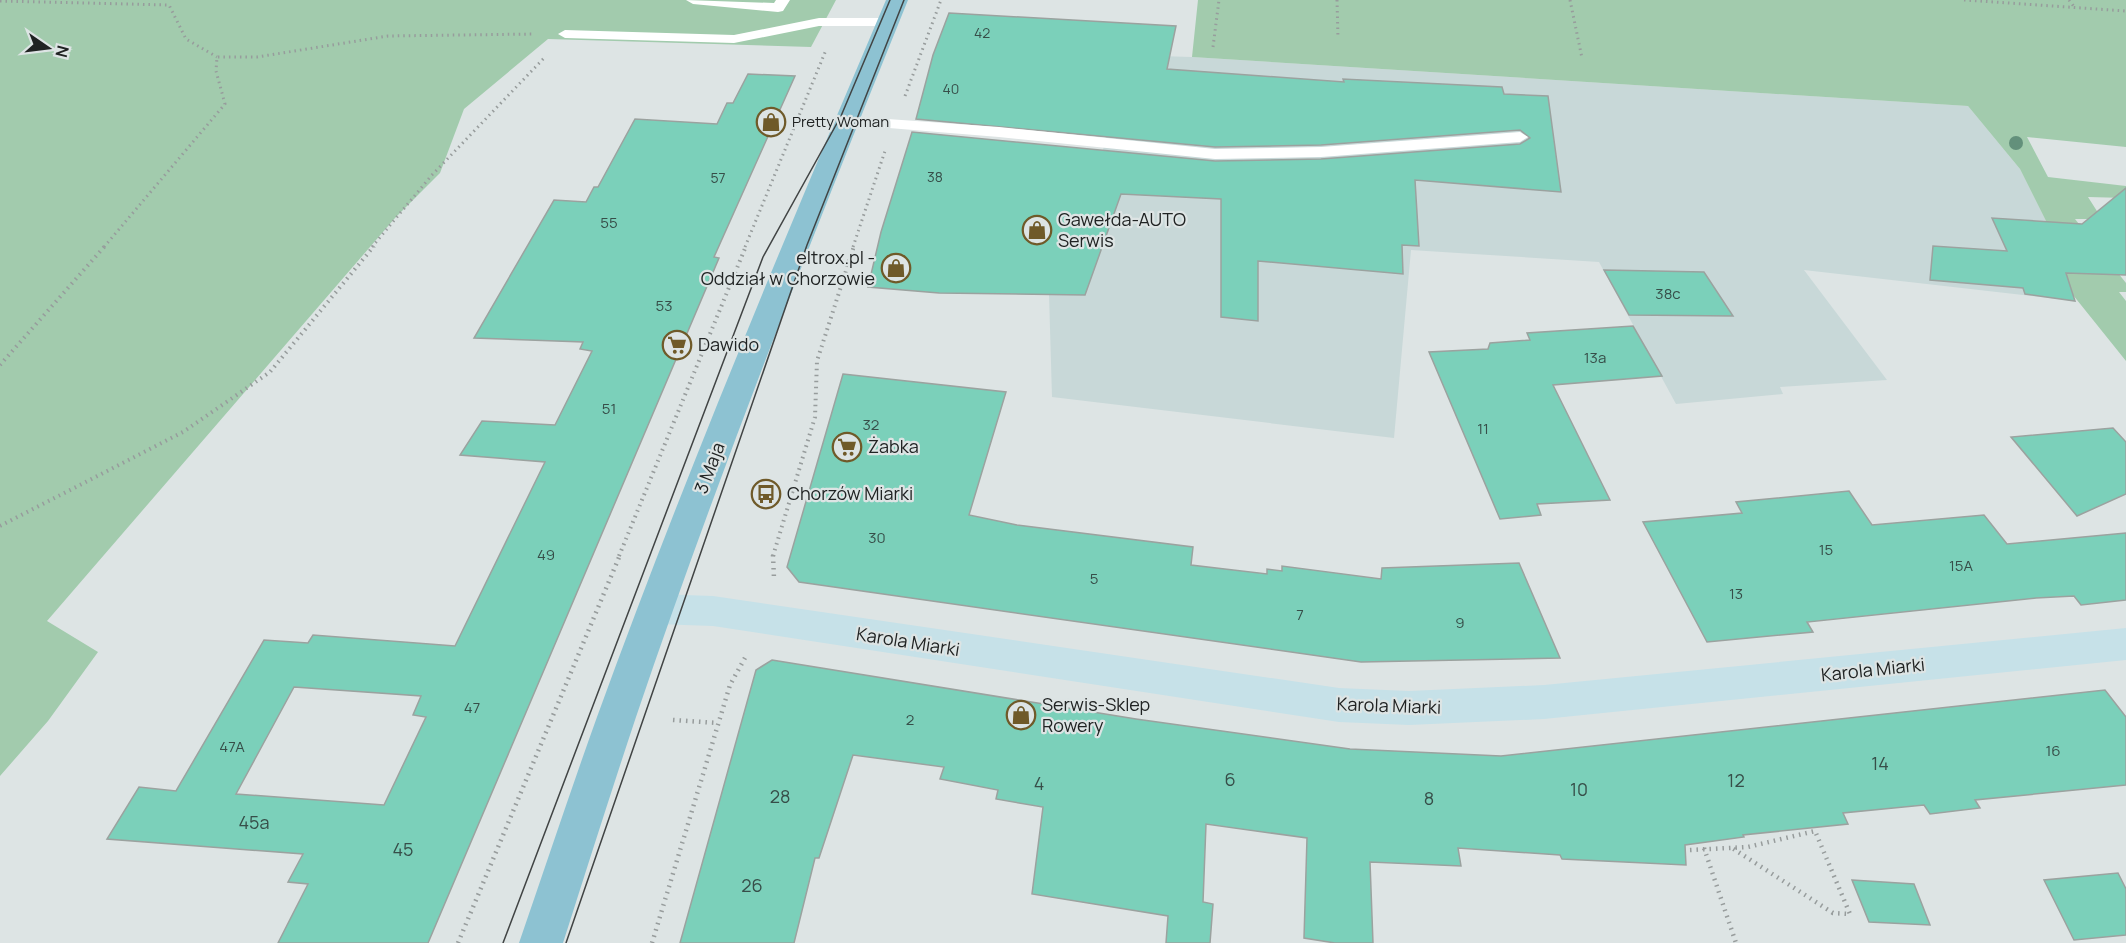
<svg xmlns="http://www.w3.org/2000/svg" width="2126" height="943" font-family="Manrope,sans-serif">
	<rect width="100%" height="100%" fill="#dde4e4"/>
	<!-- built -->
	<path fill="#c8d8d8" d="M1123 55 1192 57 1968 106 2020 169 2048 225 2075 301 1804 270 1887 380 1780 387 1783 394 1676 404 1599 262 1411 250 1394 438 1052 397 1049 294 1102 155Z"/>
	<!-- green -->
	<path fill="#a2cbad" d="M0 0H836L811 47 548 39 464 109 440 173 395 218 47 621 98 652 48 721 0 776Z
		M1198 0H2126V147L2027 137 2048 177 2126 186V198L2088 197 2102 219H2075L2126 283V292H2119L2126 301V361L2073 295 2048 225 2020 169 1968 106 1192 57Z"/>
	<!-- building -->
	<path fill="#7bd0ba" stroke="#9ba29f" stroke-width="1.5" fill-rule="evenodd" d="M949 13 1176 26 1167 69 1344 82 1343 79 1502 87 1504 94 1548 96 1561 192 1415 180 1419 246 1402 245 1403 274 1258 261V321L1221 317V199L1121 194 1085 295 939 293 868 287 881 232 912 132 1215 161 1321 159 1520 144 1530 138 1520 130 1321 145 1215 147 916 119 933 55Z
		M748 74 795 76 714 257 719 258 428 943H278L308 884 288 882 303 854 107 839 139 787 176 791 264 640 308 643 313 635 455 646 545 462 460 455 482 421 555 425 592 351 580 349 583 342 474 338 554 200 586 202 594 187H598L635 119 717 124 727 103H733ZM294 687 421 696 413 715 426 717 384 805 236 794Z
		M2126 188V275L2066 273 2075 301 2025 294 2023 288 1930 280 1933 246 2007 251 1992 218 2082 224Z
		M1604 270 1704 272 1733 316 1629 315Z
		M1633 326 1662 376 1553 385 1610 500 1537 504 1541 515 1500 519 1429 352 1488 349 1490 343 1530 340 1527 333Z
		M843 374 1006 392 969 515 1017 525 1193 547 1191 565 1267 574V569L1282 571V566L1381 579 1382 568 1519 563 1560 658 1361 662 799 582 787 567Z
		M2113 428 2126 442V494L2077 516 2011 437Z
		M1849 491 1872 525 1984 515 2007 544 2126 533V600L2081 605 2074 596 2036 598 1807 622 1813 632 1707 642 1643 522 1742 513 1736 502Z
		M772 660 1136 719 1350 749 1501 756 2105 690 2126 717V785L1975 800 1980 808 1930 814 1924 805 1843 813 1848 824 1743 835 1744 837 1685 845 1686 865 1562 859 1560 855 1458 848 1461 866 1370 862 1373 943H1335L1304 938 1307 838 1206 824 1203 902 1213 904 1210 943H1166L1168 916 1032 894 1043 807 996 799 998 790 940 779 944 767 853 755 819 858H815L794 943H680L756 670Z
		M2118 873 2126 889V935L2074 940 2044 880Z
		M1852 880 1914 884 1930 925 1869 922Z"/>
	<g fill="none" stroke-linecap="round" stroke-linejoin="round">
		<!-- path-far2 -->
		<path stroke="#979c9c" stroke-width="3" stroke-dasharray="1.5 4" stroke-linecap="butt" d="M1337 0 1338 38
			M1570 0 1582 58
			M1964 0 2126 11
			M2069 0 2075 8
			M0 1 169 5 186 39 217 57
			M1213 47 1219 0
			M905 96 941 0
			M104 247 225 104 216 71 217 57H257L388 36 535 34
			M372 247 431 176 546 56
			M745 247 826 50
			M853 247 885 151"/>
		<!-- path-far1 -->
		<path stroke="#979c9c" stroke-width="4" stroke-dasharray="1.5 4.5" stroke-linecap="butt" d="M0 365 105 246
			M0 526 183 432 270 372 374 246
			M619 556 746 246
			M773 556 815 417 817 361 854 246"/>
		<!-- path -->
		<path stroke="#979c9c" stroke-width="4.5" stroke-dasharray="1.5 5" stroke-linecap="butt" d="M773 555 774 579
			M673 720 718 723
			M1704 848 1736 943
			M1690 850 1748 847 1815 831 1850 914 1833 913 1732 848
			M458 943 620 555
			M652 943 730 685 746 656"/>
		<!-- lane -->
		<path fill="#fff" fill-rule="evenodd" d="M686 0 774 3 776 0H790L783 11 778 12 693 4Z
			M819 18H888L895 22 888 26H819L734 43 565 38 558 34 565 30 734 35Z
			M846 116 999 127 1215 149 1321 147 1520 132 1528 137 1520 142 1321 157 1215 159 999 137 840 124 838 121Z"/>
		<!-- secondary -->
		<path fill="#c6e1e8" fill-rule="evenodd" d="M656 594 713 596 1339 688 1409 691 1544 685 2126 628V660L1544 719 1409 725 1339 722 713 626 656 624 643 620 638 609 643 598Z"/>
		<!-- primary -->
		<path fill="#8dc2d2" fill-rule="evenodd" d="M886 0H908C812 237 718 475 636 717 611 792 587 868 563 943H519C545 868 570 792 597 717 685 475 785 237 886 0Z"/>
		<!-- tram -->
		<path stroke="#414444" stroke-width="1.5" d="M503 943 763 257 841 116 890 0
			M566 943 807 245 904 0"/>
	</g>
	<!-- trees -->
	<circle fill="#63907b" cx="2016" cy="143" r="7"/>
	<!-- icons -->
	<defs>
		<g id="shop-ring" transform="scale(1.5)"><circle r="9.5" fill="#dde4e4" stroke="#6f5a29" stroke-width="1.5"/><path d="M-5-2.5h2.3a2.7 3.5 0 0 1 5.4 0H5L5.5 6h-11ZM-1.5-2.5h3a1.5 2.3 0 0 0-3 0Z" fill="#6f5a29"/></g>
		<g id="supermarket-ring" transform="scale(1.5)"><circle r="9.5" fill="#dde4e4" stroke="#6f5a29" stroke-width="1.5"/><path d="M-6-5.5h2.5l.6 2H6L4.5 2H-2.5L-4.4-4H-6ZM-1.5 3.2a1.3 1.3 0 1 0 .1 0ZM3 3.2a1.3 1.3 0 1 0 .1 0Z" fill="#6f5a29"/></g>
		<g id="bus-ring" transform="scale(1.5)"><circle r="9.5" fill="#dde4e4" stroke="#6f5a29" stroke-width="1.5"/><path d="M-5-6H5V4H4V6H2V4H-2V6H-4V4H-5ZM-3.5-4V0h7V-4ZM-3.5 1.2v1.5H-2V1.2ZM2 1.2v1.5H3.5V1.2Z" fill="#6f5a29"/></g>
	</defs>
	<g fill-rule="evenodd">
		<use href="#shop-ring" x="771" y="122"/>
		<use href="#shop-ring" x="1037" y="230"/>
		<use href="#shop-ring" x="896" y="268"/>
		<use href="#supermarket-ring" x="677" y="345"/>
		<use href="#supermarket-ring" x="847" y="447"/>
		<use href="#bus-ring" x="766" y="494"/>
		<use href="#shop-ring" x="1021" y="715"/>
	</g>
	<g text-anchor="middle" stroke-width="4.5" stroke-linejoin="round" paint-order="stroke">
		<!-- far-number labels -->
		<g font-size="14" fill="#374e49">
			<text x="982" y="38">42</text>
			<text x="951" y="94">40</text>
			<text x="935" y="182">38</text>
			<text x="718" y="183">57</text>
		</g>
		<!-- far-poi labels -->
		<g font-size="15" fill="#202323" stroke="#dde4e4" text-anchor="start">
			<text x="792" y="127">Pretty Woman</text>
		</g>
		<!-- number labels -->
		<g font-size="15" fill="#374e49">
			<text x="609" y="228">55</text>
			<text x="1668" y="299">38c</text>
			<text x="664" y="311">53</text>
			<text x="1595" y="363">13a</text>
			<text x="609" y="414">51</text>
			<text x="871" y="430">32</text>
			<text x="1483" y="434">11</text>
			<text x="877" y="543">30</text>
			<text x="1826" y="555">15</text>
			<text x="546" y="560">49</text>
			<text x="1961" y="571">15A</text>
			<text x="1094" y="584">5</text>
			<text x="1736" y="599">13</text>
			<text x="1300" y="620">7</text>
			<text x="1460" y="628">9</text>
			<text x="472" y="713">47</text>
			<text x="910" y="725">2</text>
			<text x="232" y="752">47A</text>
			<text x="2053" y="756">16</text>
		</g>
		<!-- poi labels -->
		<g font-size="18" fill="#202323" stroke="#dde4e4" text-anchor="start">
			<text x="1058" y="226">Gawełda-AUTO<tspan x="1058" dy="21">Serwis</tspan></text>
			<text x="875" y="264" text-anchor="end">eltrox.pl -<tspan x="875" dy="21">Oddział w Chorzowie</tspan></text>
			<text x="698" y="351">Dawido</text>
			<text x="868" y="453">Żabka</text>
			<text x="787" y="500">Chorzów Miarki</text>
			<text x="1042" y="711">Serwis-Sklep<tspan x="1042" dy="21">Rowery</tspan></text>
		</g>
		<!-- street labels -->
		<g font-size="18" fill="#202323" stroke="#dde4e4">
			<text transform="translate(710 468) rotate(-69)" y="6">3 Maja</text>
			<text transform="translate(908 642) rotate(9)" y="6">Karola Miarki</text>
			<text transform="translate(1873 670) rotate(-6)" y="6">Karola Miarki</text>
			<text transform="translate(1389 706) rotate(2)" y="6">Karola Miarki</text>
		</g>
		<!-- near-number labels -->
		<g font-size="18" fill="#374e49">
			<text x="1880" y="770">14</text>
			<text x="1230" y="786">6</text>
			<text x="1736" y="787">12</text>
			<text x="1039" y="790">4</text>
			<text x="1579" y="796">10</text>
			<text x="780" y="803">28</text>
			<text x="1429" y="805">8</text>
			<text x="254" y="829">45a</text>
			<text x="403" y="856">45</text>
			<text x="752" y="892">26</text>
		</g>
	</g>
	<!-- north arrow -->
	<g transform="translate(48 48) rotate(104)" stroke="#dde4e4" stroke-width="4.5" paint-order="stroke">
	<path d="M0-4.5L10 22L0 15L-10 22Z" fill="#202323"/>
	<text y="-9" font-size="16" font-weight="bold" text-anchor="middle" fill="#202323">N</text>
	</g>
</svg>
